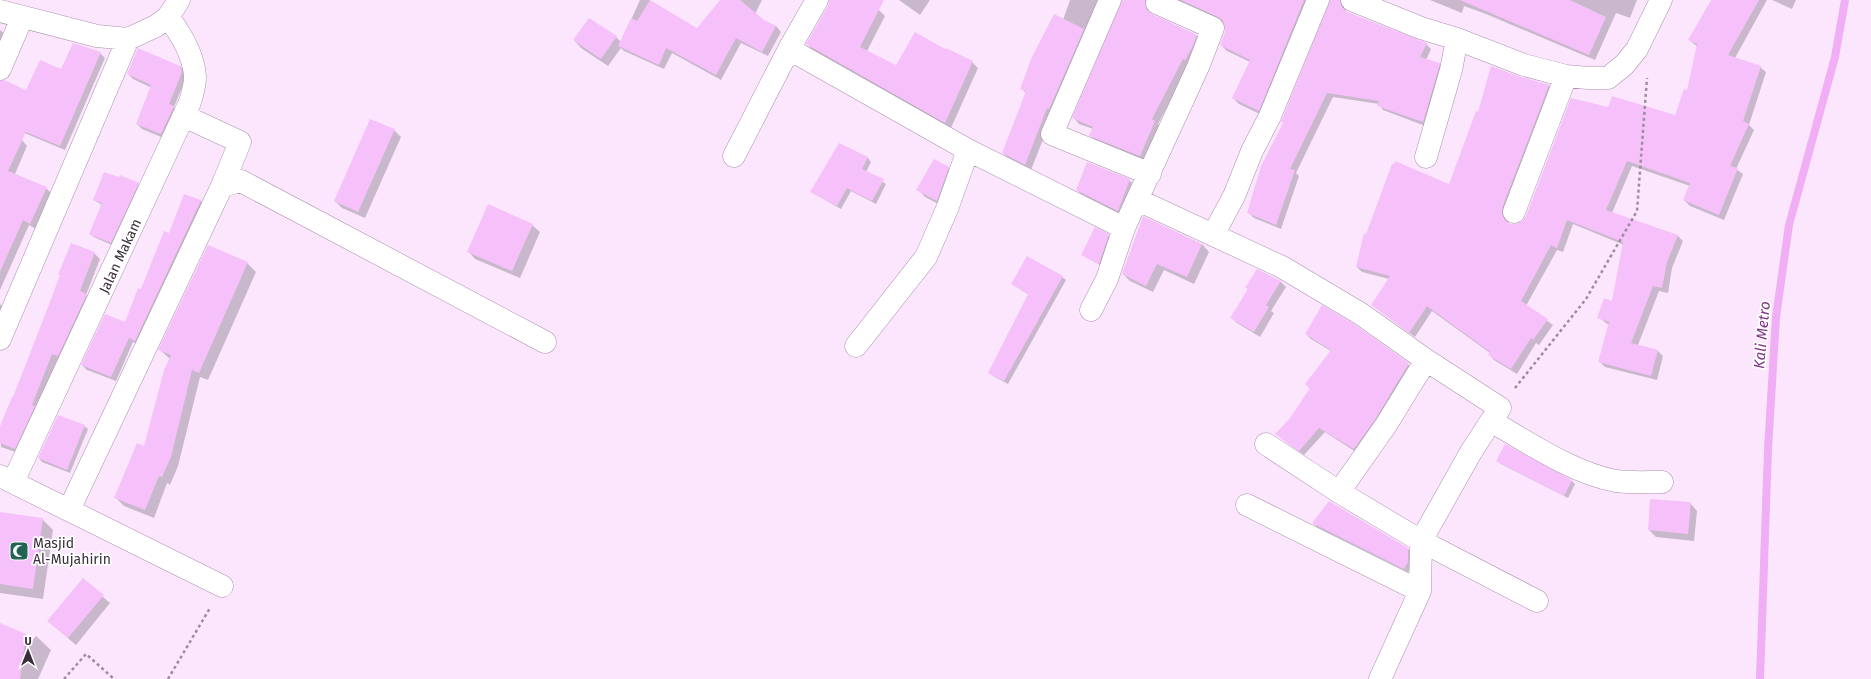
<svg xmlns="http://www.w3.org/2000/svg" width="1871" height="679" font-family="'Fira Sans',sans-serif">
	<rect width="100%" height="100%" fill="#fce6fe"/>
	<!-- shadow -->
	<path fill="#0003" d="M640 0H649L697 30 721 0H762L754 16 776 26 781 32 768 56 741 43 721 80 672 53 664 69 624 51 621 48 608 66 581 48 574 40 616 37 621 42Z
		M830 0H858L879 10 885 16 867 51 896 66 945 51 972 62 978 68 951 128 813 50 807 44 829 7Z
		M899 0H930L920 15Z
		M1070 0H1105L1053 114 1031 170 1009 159 1003 153 1026 93 1021 88 1063 20Z
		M1123 0H1154L1150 10 1151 14 1196 35 1202 41 1158 124 1161 128 1146 162 1096 141 1090 135 1093 129 1079 124 1074 118Z
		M1175 0H1313L1264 116 1239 104 1233 98 1250 62 1227 51 1221 45 1226 32 1225 24Z
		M1331 0H1342L1345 3 1346 12 1426 44 1431 49 1426 60 1439 64 1444 69 1428 127 1383 110 1379 104 1333 97 1296 173 1299 176 1281 229 1254 218 1249 213Z
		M1430 0H1637L1630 18 1616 13 1595 60 1486 14 1464 6 1462 13Z
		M1726 0H1767L1735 58 1760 67 1766 72 1749 125 1754 130 1736 169 1743 174 1724 220 1690 206 1684 200 1690 186 1632 166 1612 213 1677 235 1683 241 1672 268 1668 293 1659 291 1638 345 1657 350 1663 356 1657 380 1605 367 1600 362 1609 325 1598 317 1612 303 1624 245 1573 224 1563 252 1557 250 1526 306 1553 325 1539 345 1536 343 1517 374 1494 360 1489 354 1490 353 1432 311 1415 337 1372 305 1389 279 1362 272 1357 267 1367 235 1450 185 1479 113 1520 78 1549 85 1554 91 1507 214 1508 224 1517 225 1523 222 1609 108 1675 117 1688 91 1698 47 1689 40Z
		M1772 0H1796L1792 9Z
		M0 30 8 37 0 55Z
		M100 53 105 58 65 150 15 129 61 70Z
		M180 66 185 72 186 78 174 107 178 111 166 139 142 129 137 124 152 88 133 79 128 74Z
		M394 130 401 137 365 218 342 208 335 201Z
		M0 139 22 140 27 146 15 174 46 188 52 194 36 229 29 225 0 290Z
		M840 144 868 158 871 162 866 172 886 184 876 204 851 191 841 209 811 192Z
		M948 168 955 175 944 207 925 197 918 189Z
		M1129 180 1135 186 1124 216 1083 196 1077 190Z
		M138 184 141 187 114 246 94 237 90 234 102 205 94 200Z
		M185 195 201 201 205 206 140 345 133 342 116 381 87 370 82 365 125 323 170 234Z
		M532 225 540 232 520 278 475 259 468 251Z
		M1108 235 1112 239 1102 266 1082 255Z
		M1202 244 1209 252 1194 284 1164 270 1153 292 1130 281 1123 274Z
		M209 246 247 263 256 272 208 380 200 377 178 466 170 485 167 483 154 518 124 506 116 498 145 447 170 359 160 350Z
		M94 253 100 259 86 295 92 301 21 454 1 447 0 429Z
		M1258 271 1281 282 1286 287 1271 311 1274 313 1260 337 1237 323 1232 318Z
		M1062 277 1066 280 1008 384 993 376 989 372 1029 295 1012 284Z
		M0 304 6 309 0 323Z
		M1354 325 1414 369 1359 454 1325 432 1304 455 1282 439 1291 419 1310 389 1306 384 1331 351 1311 339 1306 334Z
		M84 426 88 429 70 473 42 462 39 458Z
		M1506 445 1572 481 1575 484 1568 498 1501 464 1498 461Z
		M1690 503 1697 511 1694 541 1656 537 1649 530Z
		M0 513 42 519 53 530 43 599 0 593Z
		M1313 523 1408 549 1411 552V565L1408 572 1317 527Z
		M83 580 110 603 76 645 48 621Z
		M0 624 26 635 32 641 36 636 51 650 38 679H0Z"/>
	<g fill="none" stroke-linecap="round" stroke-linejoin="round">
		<!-- stream -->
		<path stroke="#f0aef5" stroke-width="8" d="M1760 679 1768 449 1776 317 1789 225 1835 57 1845 0"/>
	</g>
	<!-- building -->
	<path fill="#f6c1fa" d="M650 0 697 28 720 0H740L764 20 776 26 762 52 736 38 716 75 666 48 659 65 618 46 631 18 637 21Z
		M829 0H884L860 47 896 65 915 32 945 49 946 48 973 61 945 123 806 44 828 6Z
		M1122 0H1145L1147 10 1152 14 1197 35 1193 46 1185 60 1183 59 1152 119 1155 121 1140 156 1089 136 1093 127 1072 118Z
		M1181 0H1304L1259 111 1232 98 1250 60 1220 45 1225 32 1223 21 1218 17Z
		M1330 0H1340L1342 7 1347 12 1427 43 1420 57 1440 63 1439 67 1423 122 1377 106 1379 101 1327 93 1290 169 1295 170 1276 225 1247 213 1261 166 1283 123 1281 122Z
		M1460 0H1570L1606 17 1589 55Z
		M1711 0H1759L1728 55 1761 66 1743 121 1749 124 1730 166 1738 168 1719 215 1683 200 1690 183 1627 161 1606 210 1678 235 1667 262 1662 288 1653 286 1631 343 1658 350 1651 376 1598 362 1609 322 1597 318 1604 298 1612 301 1623 242 1567 220 1557 248 1551 245 1521 301 1548 319 1533 340 1531 338 1511 369 1488 355 1490 352 1427 306 1409 333 1371 305 1390 276 1356 267 1364 233 1366 234 1392 164H1394L1395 161 1449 184 1476 111 1478 112 1491 66 1521 77 1549 85 1502 208V214L1505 220 1510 224H1516L1522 221 1526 216 1571 98 1608 107 1612 96 1675 115 1684 89 1687 90 1697 44 1688 40Z
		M1054 14 1084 29 1049 109 1047 108 1025 165 1002 153 1026 91 1020 89 1031 59Z
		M589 18 617 36 601 59 573 40Z
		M73 43 101 52 60 146 26 132 8 171 47 187 30 224 23 220 0 272V81L4 80 26 90 40 60 61 69Z
		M138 48 180 66 182 72 169 104 174 106 161 134 136 124 151 85 127 74Z
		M370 119 395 129 358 212 334 201Z
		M839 143 868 157 862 169 884 179 872 201 847 188 837 206 810 192Z
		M934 159 949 167 937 201 916 190Z
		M1087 162 1130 179 1118 211 1076 190Z
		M104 172 119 177 120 175 139 183 111 243 89 234 102 203 93 200Z
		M184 194 201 200 135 341 129 338 111 377 81 365 105 314 125 322 138 288 141 289 164 231 169 233Z
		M488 204 533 224 512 271 467 252Z
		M1143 216 1202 244 1187 277 1157 264 1146 286 1122 274Z
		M1095 227 1109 234 1099 264 1081 255Z
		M71 243 95 252 80 291 87 294 58 356 52 354 32 405 35 406 15 449 0 443V426L12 397H13L48 307 60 275H58Z
		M208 245 248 262 199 373 192 370 171 457 162 477 159 476 145 510 114 498 137 443 144 446 164 370 171 355 158 350Z
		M1027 256 1063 276 1004 381 988 373 1028 294 1011 284Z
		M1257 269 1281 281 1266 305 1269 307 1254 332 1230 318 1248 289 1245 288Z
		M1322 305 1354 324 1409 363 1376 418 1354 449 1319 428 1299 451 1275 434 1290 418 1310 388 1305 384 1331 350 1305 334Z
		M58 415 85 425 67 470 38 458Z
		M1505 444 1572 480 1564 496 1496 461Z
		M1650 499 1691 502 1688 534 1648 530Z
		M1329 501 1408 548V562L1404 569 1312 523Z
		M0 512 43 518 33 589 0 584Z
		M83 578 104 595 68 638 47 621Z
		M0 623 26 634 20 679H0Z"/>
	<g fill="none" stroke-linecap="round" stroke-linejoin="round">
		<!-- minor casing -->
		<g stroke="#a98fab" stroke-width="23">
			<path id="minor" d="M1110 0 1052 134 1150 174
				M1352 0 1421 28 1457 39 1524 65 1566 76 1588 78H1608L1625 64 1637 49 1661 0
				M0 11 97 36 128 39 156 26 168 17 179 0
				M789 49 968 150 1124 228
				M0 69 22 18
				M734 156 789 49 817 0
				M1426 157 1451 70 1457 39
				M222 186 241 181 545 342
				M1138 200 1282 267 1361 314 1426 360 1500 408 1491 421C1529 443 1573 473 1616 481 1631 483 1648 482 1662 482
				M1514 212 1566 76
				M1213 235 1234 196 1252 151 1270 116 1318 0
				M1091 310 1107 279 1124 228 1198 67 1213 28 1157 3
				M0 339 128 39
				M856 346 926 257 947 209 968 150
				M1266 444 1339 492 1421 541 1537 601
				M0 476 222 586
				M13 482 190 102C192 95 195 86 195 77 194 56 181 34 168 17
				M1339 492 1386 425 1426 360
				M1247 505 1420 591
				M69 510 222 186 240 142 184 116
				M1380 679 1420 591 1421 541 1471 452 1491 421"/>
		</g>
		<!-- path -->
		<path stroke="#9d8c9e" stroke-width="2.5" stroke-dasharray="3 3" stroke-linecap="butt" d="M1515 388 1586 299 1637 211 1647 78
			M64 679 86 654 114 679
			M168 679 210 608"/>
		<!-- minor -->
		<use href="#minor" stroke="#fff" stroke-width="22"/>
	</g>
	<!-- icons -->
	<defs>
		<g id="mosque-square" transform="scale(1)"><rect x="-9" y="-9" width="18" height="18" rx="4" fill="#216454" stroke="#fff"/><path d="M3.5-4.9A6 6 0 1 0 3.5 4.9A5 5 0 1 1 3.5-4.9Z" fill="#fff"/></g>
	</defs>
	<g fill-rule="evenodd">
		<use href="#mosque-square" x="19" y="551"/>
	</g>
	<g text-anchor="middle" stroke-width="3.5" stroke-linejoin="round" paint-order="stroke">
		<!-- street labels -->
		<g font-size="14" fill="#392e3a" stroke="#fff">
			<text transform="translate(120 256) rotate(-65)" y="5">Jalan Makam</text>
		</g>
		<!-- poi labels -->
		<g font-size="14" fill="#392e3a" stroke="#fff" text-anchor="start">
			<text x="33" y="548">Masjid<tspan x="33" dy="16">Al-Mujahirin</tspan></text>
		</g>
		<!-- water labels -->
		<g font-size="15" font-style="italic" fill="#7e3285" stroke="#fff">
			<text transform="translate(1762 335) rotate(-85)" y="5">Kali Metro</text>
		</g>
	</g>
	<!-- north arrow -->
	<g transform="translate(28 651)" stroke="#ffffff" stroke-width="3" paint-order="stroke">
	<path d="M0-3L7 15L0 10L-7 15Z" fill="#392e3a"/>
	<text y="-6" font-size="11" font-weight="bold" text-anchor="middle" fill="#392e3a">U</text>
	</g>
</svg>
